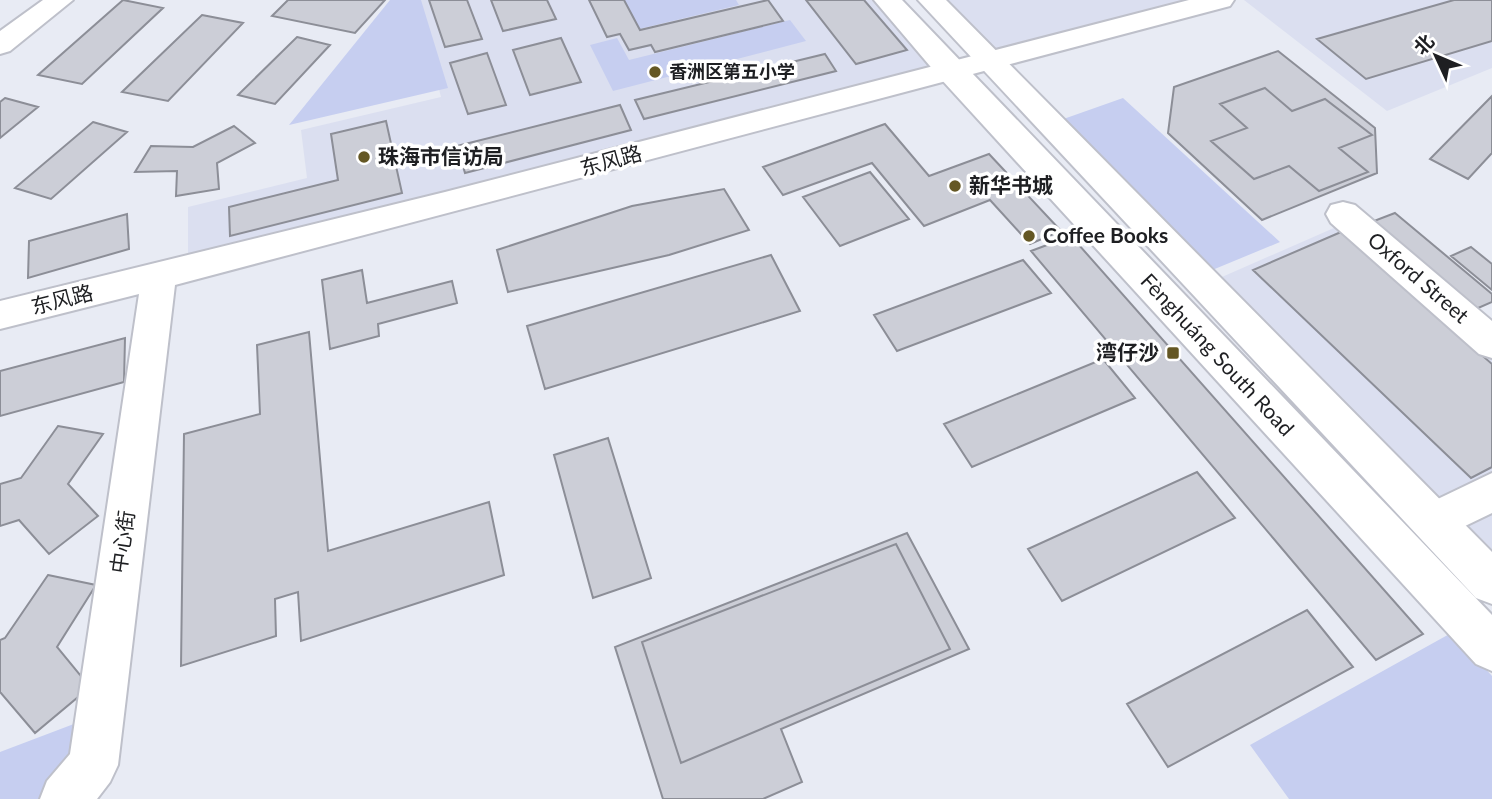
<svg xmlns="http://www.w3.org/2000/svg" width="1492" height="799" font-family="Lato,'Noto Sans SC',sans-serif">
	<rect width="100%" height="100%" fill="#e8ebf4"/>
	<!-- built -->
	<path fill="#dbdff0" d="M416 0H886L950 72 188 268V207L307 178 301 130 441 97Z
		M933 0H1216L990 61Z
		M1244 0H1492V68L1387 111Z
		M1343 224 1492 349V490L1433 519 1206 284Z
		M1492 496V581L1438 524Z"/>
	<!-- green -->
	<path fill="#c6cef0" d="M390 0H421L448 88 289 125Z
		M624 0H736L739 5 639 29Z
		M790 20 806 41 613 91 590 45 617 38 629 60Z
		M1123 98 1280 242 1205 273 1055 122Z
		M1453 632 1492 676V799H1289L1250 745Z
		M87 719 80 799H0V752Z"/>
	<!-- building -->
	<path fill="#ccced7" stroke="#8c8e97" stroke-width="2" d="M123 0 163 8 82 84 38 75Z
		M288 0H385L355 33 272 16Z
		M429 0H467L482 39 445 47Z
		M491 0H547L556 19 503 31Z
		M589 0H624L640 30 768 0 783 21 655 52 651 45 629 50 620 34 607 37Z
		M806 0H864L907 50 856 64Z
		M1454 0H1492V41L1366 79 1317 39Z
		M202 15 243 23 168 101 122 92Z
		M297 37 330 45 275 104 238 95Z
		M561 38 581 82 530 95 513 50Z
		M1278 51 1375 128 1377 173 1262 220 1168 133 1174 87Z
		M487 53 506 105 468 114 450 63Z
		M825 54 836 71 644 119 635 100Z
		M1265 88 1292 111 1325 99 1372 135 1339 148 1368 172 1319 191 1289 166 1254 179 1211 141 1247 128 1220 104Z
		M1492 96V153L1468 179 1430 159Z
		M5 98 38 107 0 138V102Z
		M620 105 631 130 465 173 457 146Z
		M386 121 402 193 230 236 229 207 338 180 331 134Z
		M93 122 127 132 51 199 15 188Z
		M885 124 929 176 989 154 1061 231 1030 244 990 200 924 226 872 163 783 195 763 167Z
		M234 126 255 143 217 163 219 189 176 196 177 171 135 172 151 146 193 147Z
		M870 172 909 219 840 246 803 197Z
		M724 189 749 230 669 255 508 292 497 250 632 206Z
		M1395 213 1492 294V302L1469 312 1366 224Z
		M127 214 129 249 28 278 29 241Z
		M1341 232 1492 364V467L1471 478 1253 270Z
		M1071 236 1423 634 1376 660 1031 251Z
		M1471 247 1492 264V290L1451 256Z
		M771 255 800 311 545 389 527 326Z
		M1023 260 1051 293 897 351 874 315Z
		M362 270 367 303 452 281 457 303 378 324 379 336 330 349 322 280Z
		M309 332 328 551 489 502 504 575 301 641 298 592 275 599 276 636 181 666 184 434 260 414 257 345Z
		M125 338 124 382 0 416V371Z
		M1103 359 1135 398 972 467 944 424Z
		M58 426 103 434 68 484 98 516 49 554 19 520 0 526V484L21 478Z
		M608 438 651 578 593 598 554 455Z
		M1197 472 1235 518 1062 601 1028 549Z
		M907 533 969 649 781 729 802 782 763 799H663L615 647Z
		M896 544 950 649 681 763 642 642Z
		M48 575 96 585 57 647 90 687 35 733 0 692V640L5 638Z
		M1307 610 1353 667 1168 767 1127 704Z"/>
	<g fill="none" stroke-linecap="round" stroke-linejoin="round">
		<!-- minor casing -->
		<g stroke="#bec0ca" stroke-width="4">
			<path id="minor" d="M1189 0H1234L1230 6 175 285 118 765 110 782 97 799H40L47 781 70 754 139 294 0 329V301L445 192Z
				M1343 202 1355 205 1492 321V358L1479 354 1331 223 1326 214 1331 205Z
				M1492 473V513L1434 541 1419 536 1413 522 1419 508Z"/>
		</g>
		<!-- major casing -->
		<g stroke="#bec0ca" stroke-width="4">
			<path id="major" d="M43 0H73L10 51 0 54V31Z
				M874 0H902L1492 615V671L1476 664 941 79Z
				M918 0H946L1492 552V604L1476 598Z"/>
		</g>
		<!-- minor -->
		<use href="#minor" fill="#fff" fill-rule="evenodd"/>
		<!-- major -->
		<use href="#major" fill="#fff" fill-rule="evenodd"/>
	</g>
	<!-- markers -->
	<g fill="#645724" stroke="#fff" stroke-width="2.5">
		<circle cx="655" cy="72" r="7"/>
		<circle cx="364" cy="157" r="7"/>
		<circle cx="955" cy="186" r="7"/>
		<circle cx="1029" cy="236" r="7"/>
		<rect x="1166" y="346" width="14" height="14" rx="3.5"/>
	</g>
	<g text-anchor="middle" stroke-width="7" stroke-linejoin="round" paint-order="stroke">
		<!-- far-poi labels -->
		<g font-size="18" font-weight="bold" fill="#1e1f22" stroke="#fff" text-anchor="start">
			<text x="669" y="78">香洲区第五小学</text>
		</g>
		<!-- poi labels -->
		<g font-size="21" font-weight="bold" fill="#1e1f22" stroke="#fff" text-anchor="start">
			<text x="378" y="164">珠海市信访局</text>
			<text x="969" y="193">新华书城</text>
			<text x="1043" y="243">Coffee Books</text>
			<text x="1159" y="360" text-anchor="end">湾仔沙</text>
		</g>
		<!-- street labels -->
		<g font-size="21" fill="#1e1f22" stroke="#fff">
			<text transform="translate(611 161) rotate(-15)" y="7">东风路</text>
			<text transform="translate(1418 278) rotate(41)" y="7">Oxford Street</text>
			<text transform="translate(62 300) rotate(-14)" y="7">东风路</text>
			<text transform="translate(1217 355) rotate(47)" y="7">Fènghuáng South Road</text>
			<text transform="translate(123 542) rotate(-82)" y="7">中心街</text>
		</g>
	</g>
	<!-- north arrow -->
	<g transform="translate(1436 56) rotate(314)" stroke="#ffffff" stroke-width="5" paint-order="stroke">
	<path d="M0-5L12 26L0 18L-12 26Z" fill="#1e1f22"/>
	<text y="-10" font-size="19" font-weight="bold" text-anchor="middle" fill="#1e1f22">北</text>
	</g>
</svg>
